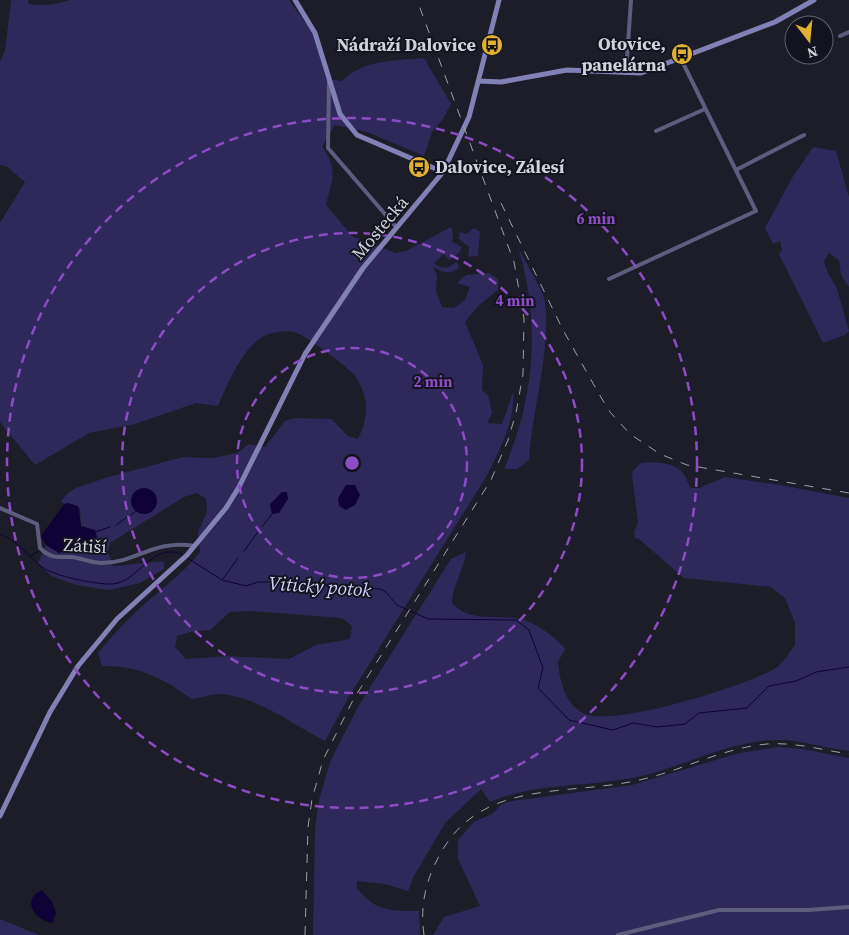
<svg xmlns="http://www.w3.org/2000/svg" width="849" height="935" font-family="'Source Serif 4',serif">
	<rect width="100%" height="100%" fill="#1d1c29"/>
	<!-- green -->
	<path fill="#2e295a" fill-rule="evenodd" d="M11 0H28L29 4C43 7 57 4 70 0H289L313 33 326 79 342 81C365 59 394 61 424 58L451 104 443 119 432 132 424 156 367 132 335 125 322 146C339 172 332 178 326 205L352 236 396 253 406 251 451 227 453 233 452 242 462 247 459 253 449 260 444 254 434 263C444 271 448 268 457 262L459 268C448 275 444 272 433 267L437 275 436 291 442 307 454 308 465 300 470 287 457 283 466 275 489 273 498 279V290L479 305 465 322 483 365 482 390 488 395 492 413 487 423 502 424 513 392C516 420 498 453 486 477L348 698 325 741C293 725 257 696 219 694 210 694 201 698 192 699 184 695 177 688 169 684 149 672 126 665 102 666L98 653C110 638 123 624 138 610 159 590 181 576 200 552L198 532 207 512 206 498 196 493 184 497 110 543 108 552 113 566C131 566 146 561 164 562V569L140 583 108 590 77 585 51 576 38 563 46 545 59 553 91 541 88 528 81 526 80 508 64 504 61 501 68 493 76 488 105 478 183 457 213 458 237 453 249 444 265 447 285 421 295 418 331 419 348 436 358 439C364 427 368 413 365 398 364 392 359 383 356 377 350 368 304 334 294 332 285 330 273 332 264 336 243 347 227 385 218 406L196 403 135 424 89 433 35 465 0 422V223L25 182 6 166 0 165V61L5 51ZM250 611 342 618 352 626 350 639 316 645 289 659 228 656 186 659 175 647 177 636 190 632 210 630 230 612Z
		M813 147 836 151 849 197V287L841 275 839 260 829 253 824 261 826 269 837 289 849 331 845 335 823 343 779 254 782 250 780 241 773 244 765 228 792 178Z
		M474 228 480 232 478 256 468 257 469 247 459 239 460 232 467 234Z
		M518 247C524 260 543 290 545 302 551 351 532 410 529 460L517 469H504C535 397 541 322 518 247Z
		M641 463C654 462 674 462 683 473 686 477 688 483 690 488H699L725 477 780 485 849 498V751C825 748 802 740 778 740 727 740 681 769 632 778 585 787 534 783 490 802L481 789 445 823 414 876 408 891 385 884 357 881V888C376 912 390 911 419 911L420 935H313L315 828 319 800 330 762 359 705 451 559 466 552C464 570 452 586 452 603 471 625 503 612 527 621 540 626 557 638 565 649L558 662C560 682 565 705 585 714 615 727 746 686 776 668 783 663 790 652 795 645V623L785 598 771 587 684 578 639 539 635 538 634 532 638 523 632 475 633 471Z
		M778 747 802 749 849 758V935H433L444 917 480 906 458 859V840L474 822 492 814 502 804 512 801 632 785 739 753Z
		M0 919 39 935H0Z"/>
	<!-- water -->
	<path fill="#0f0236" d="M346 485H355L360 495 355 505 346 510 339 506 338 498Z
		M131 501a13 13 0 1 1 26 0a13 13 0 1 1-26 0Z
		M282 492H287L288 499 279 513 272 514 270 504Z
		M68 503 78 506 81 526 95 530 97 537 59 553 46 545 41 536 64 504Z
		M42 890 52 902 56 913 52 923C34 919 21 900 42 890Z"/>
	<g fill="none" stroke-linecap="round" stroke-linejoin="round">
		<!-- stream -->
		<path stroke="#0f0236" stroke-width="1" d="M116 525 136 511
			M262 527 272 514
			M95 532 110 527
			M0 534C22 544 25 554 42 567 53 576 98 585 113 584 140 581 153 540 183 555
			M244 551 258 532
			M31 556 40 550
			M186 557 222 580 246 586 258 582H283L380 589 385 591 397 605 428 619 516 620 529 630 543 668 538 688 569 720 613 730 633 723 657 727 685 724 699 713 747 708 769 686 796 681 816 672 849 667
			M223 579 238 558"/>
		<!-- street -->
		<path stroke="#5d5d7e" stroke-width="4" d="M840 36 849 32
			M626 73 631 0
			M329 81 328 148 397 228
			M656 131 705 109
			M736 170 804 135
			M609 279 756 211 681 59
			M0 508 37 524 40 548C51 559 58 557 71 557 81 558 92 563 102 563 137 563 153 539 195 546
			M618 935 719 910H808L849 907"/>
		<!-- secondary -->
		<path stroke="#8281b6" stroke-width="5" d="M295 0 315 33 340 114 357 135 443 172
			M479 81 501 82 567 70 641 73 775 22 814 0
			M0 816 50 712 78 666 117 619 187 555 226 508 239 487 305 354 363 268 443 172 469 117 499 0"/>
		<!-- rail -->
		<path stroke="#a09fa9" stroke-width="1" stroke-dasharray="9 9" stroke-linecap="butt" d="M501 203 563 330 599 394 610 412 630 434 660 454 687 465 849 493
			M305 935 308 827 312 799 323 760 353 700 491 480 508 440 516 413 523 374 524 318 514 262 417 0
			M424 935C420 908 425 882 438 858 478 779 563 796 635 781 680 772 721 748 767 744 795 742 822 750 849 754"/>
	</g>
	<!-- distance rings -->
	<g fill="none" stroke="#8c4dc4" stroke-width="2.5" stroke-dasharray="9 6">
		<circle cx="352" cy="463" r="115"/>
		<circle cx="352" cy="463" r="230"/>
		<circle cx="352" cy="463" r="345"/>
	</g>
	<!-- icons -->
	<defs>
		<g id="bus-disc" transform="scale(1.125)"><circle r="9.5" fill="#e0b034" stroke="#13131f"/><path d="M-5-6H5V4H4V6H2V4H-2V6H-4V4H-5ZM-3.5-4V0h7V-4ZM-3.5 1.2v1.5H-2V1.2ZM2 1.2v1.5H3.5V1.2Z" fill="#111"/></g>
	</defs>
	<g fill-rule="evenodd">
		<use href="#bus-disc" x="492" y="45"/>
		<use href="#bus-disc" x="682" y="54"/>
		<use href="#bus-disc" x="419" y="167"/>
	</g>
	<g text-anchor="middle" stroke-width="4" stroke-linejoin="round" paint-order="stroke">
		<!-- poi labels -->
		<g font-size="18" font-weight="bold" fill="#d1d1da" stroke="#13131f" text-anchor="end">
			<text x="666" y="50">Otovice,<tspan x="666" dy="21">panelárna</tspan></text>
			<text x="476" y="51">Nádraží Dalovice</text>
			<text x="435" y="173" text-anchor="start">Dalovice, Zálesí</text>
		</g>
		<!-- street labels -->
		<g font-size="18" fill="#d1d1da" stroke="#13131f">
			<text transform="translate(380 228) rotate(-50)" y="6">Mostecká</text>
			<text transform="translate(85 546) rotate(3)" y="6">Zátiší</text>
		</g>
		<!-- water labels -->
		<g font-size="19" font-style="italic" fill="#d2d3fe" stroke="#13131f">
			<text transform="translate(320 586) rotate(4)" y="7">Vitický potok</text>
		</g>
	</g>
	<circle cx="352" cy="463" r="8" fill="#8c4dc4" stroke="#13131f" stroke-width="2.5"/>
	<g font-size="15" text-anchor="middle" font-weight="bold" fill="#8c4dc4" stroke="#13131f" stroke-width="4" stroke-linejoin="round" paint-order="stroke">
		<text x="596" y="224">6 min</text>
		<text x="515" y="306">4 min</text>
		<text x="433" y="387">2 min</text>
	</g>
	<!-- north arrow -->
	<g transform="translate(809 40) rotate(164)"><circle r="24" fill="#13131f" stroke="#5f5f6a"/>
	<path d="M0-4L9 19L0 12L-9 19Z" fill="#e0b034"/>
	<text y="-8" font-size="14" font-weight="bold" text-anchor="middle" fill="#d1d1da">N</text>
	</g>
</svg>
